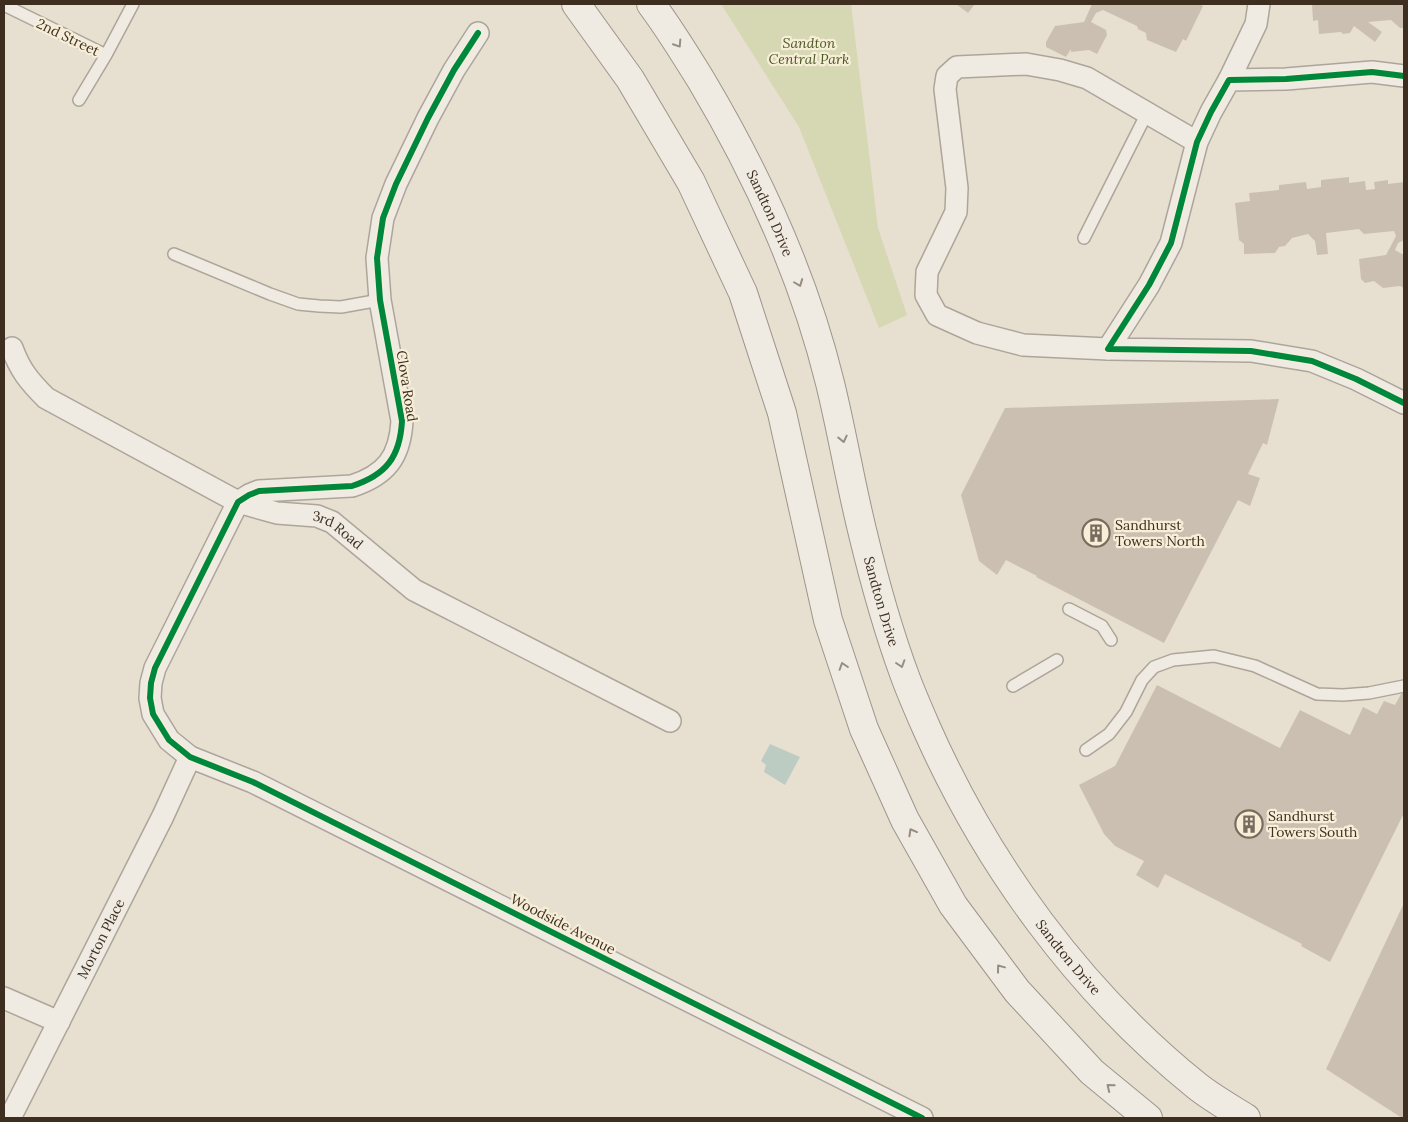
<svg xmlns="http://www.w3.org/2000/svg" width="1408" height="1122" font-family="Lora,serif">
	<rect width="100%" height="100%" fill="#e7e0d1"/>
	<!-- green -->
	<path fill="#d6d7b3" d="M721 4H851L878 228 907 315 879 328 799 127Z"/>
	<!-- water -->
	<path fill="#bcccc2" d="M770 744 800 757 785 785 764 772 766 765 761 761Z"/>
	<!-- building -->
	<path fill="#cbbfb2" d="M956 4H975L968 13Z
		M1092 4H1199L1203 6 1186 41 1183 39 1176 52 1147 40 1146 33 1138 29 1137 26 1103 10 1096 13 1091 22 1106 30 1107 35 1097 54 1089 50 1071 52V49L1066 57 1046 47V42L1055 26 1084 22Z
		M1312 4H1404V28H1400L1391 20 1368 22 1382 32 1375 42 1354 26 1350 33 1343 34 1341 32 1319 34 1318 20 1313 21Z
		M1349 177V183L1365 181 1366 190 1375 189 1374 182 1388 180V184L1404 182V240L1398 243 1395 250 1404 255V288L1400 286 1383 288 1374 281 1365 283 1361 279 1359 259 1386 255 1396 236 1394 231 1364 234 1359 229 1326 233 1328 254 1317 255 1315 241 1308 234 1292 238 1285 246 1279 247 1275 253 1244 254V244L1239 240 1235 203 1250 201 1249 193 1279 190V185L1306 182 1307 189 1321 187V180Z
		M1279 399 1267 445 1263 443 1248 474 1260 478 1250 506 1238 500 1164 643 1036 577 1037 576 1006 560 997 575 979 561 961 495 1005 408Z
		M1157 685 1280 748 1300 710 1350 735 1363 707 1377 714 1384 701 1395 705 1401 694 1404 692V813L1330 962 1301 946 1302 944 1165 874 1158 888 1136 875 1144 861 1115 846 1104 834 1079 785 1115 766Z
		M1404 903V1118H1402L1326 1069Z"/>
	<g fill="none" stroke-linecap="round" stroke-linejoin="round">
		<!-- lane casing -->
		<g stroke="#ada599" stroke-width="14">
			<path id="lane" d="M4 5 106 55
				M79 100 106 55 133 4
				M1084 238 1147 113
				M174 254 270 294 298 304 319 306 341 307 380 300
				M1069 609 1102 626 1111 640
				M1013 686 1057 660
				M1086 750 1109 734 1126 712 1142 680 1154 667 1173 660 1214 656 1255 666 1317 694 1343 695 1369 693 1404 686"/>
		</g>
		<!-- street casing -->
		<g stroke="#ada599" stroke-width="24">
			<g id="street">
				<path d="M478 33 454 70 428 118 396 184 383 218 377 258 380 300 402 421C400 457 386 475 352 486L259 491 249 495 238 502 155 668 151 683 150 698 153 714 169 740 190 757 253 782 922 1118"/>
				<path d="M1404 76 1372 72 1286 79 1229 80 1211 112 1197 142 1171 243 1149 285 1108 349 1251 351 1312 361 1356 379 1404 403"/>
				<path d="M1229 80 1256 24 1259 4"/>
				<path id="s1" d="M12 348C20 370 29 381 46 398L238 502 277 513 317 516 332 522 414 590 670 721"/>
				<path d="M1108 349 1023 345 977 333 937 315 926 295 927 272 956 212 957 188 945 89 947 76 957 67 1026 64 1060 70 1087 78 1197 142"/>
				<path d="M4 998 59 1022"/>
				<path id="s2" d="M10 1118 163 816 190 757"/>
			</g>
		</g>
		<!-- secondary casing -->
		<g stroke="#9c958a" stroke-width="30">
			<g id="secondary">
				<path d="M576 4 630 79 691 182 743 293 782 413 828 620 864 729 905 820 953 905 1017 991 1092 1072 1148 1118"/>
				<path id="s3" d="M651 4C669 28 685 54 701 80 757 174 804 277 830 383 842 432 850 481 862 530 874 580 888 631 906 679 912 695 919 711 926 727 987 865 1079 991 1197 1086 1212 1098 1230 1108 1246 1118"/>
			</g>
		</g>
		<!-- lane -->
		<use href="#lane" stroke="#efebe3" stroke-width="11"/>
		<!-- street -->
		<use href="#street" stroke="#efebe3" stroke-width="21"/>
		<!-- secondary -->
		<use href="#secondary" stroke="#efebe3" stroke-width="28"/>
		<!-- cycleway casing -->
		<g stroke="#f7eed8" stroke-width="9">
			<path id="cycleway" d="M478 33 454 70 428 118 396 184 383 218 377 258 380 300 402 421C400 457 386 475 352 486L259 491 249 495 238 502 155 668 151 683 150 698 153 714 169 740 190 757 253 782 922 1118
				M1404 76 1372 72 1286 79 1229 80 1211 112 1197 142 1171 243 1149 285 1108 349 1251 351 1312 361 1356 379 1404 403"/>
		</g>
		<!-- cycleway -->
		<use href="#cycleway" stroke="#00873e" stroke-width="6"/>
	</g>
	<!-- one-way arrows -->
	<defs><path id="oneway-chevron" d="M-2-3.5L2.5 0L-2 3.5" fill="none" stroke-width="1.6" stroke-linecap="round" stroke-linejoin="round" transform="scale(1.25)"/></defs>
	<g stroke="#968c82">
		<use href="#oneway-chevron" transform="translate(678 44) rotate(57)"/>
		<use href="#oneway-chevron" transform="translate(799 283) rotate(69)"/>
		<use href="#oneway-chevron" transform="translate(843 439) rotate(77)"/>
		<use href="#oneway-chevron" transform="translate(901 664) rotate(72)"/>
		<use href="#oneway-chevron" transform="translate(843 666) rotate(-108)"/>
		<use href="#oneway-chevron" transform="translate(912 832) rotate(-119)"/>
		<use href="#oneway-chevron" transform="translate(1000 968) rotate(-127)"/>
		<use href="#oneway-chevron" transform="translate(1110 1087) rotate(-141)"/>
	</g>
	<!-- icons -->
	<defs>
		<g id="building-ring" transform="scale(1.4375)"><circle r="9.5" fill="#f7eed8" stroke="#786c5e" stroke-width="1.5"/><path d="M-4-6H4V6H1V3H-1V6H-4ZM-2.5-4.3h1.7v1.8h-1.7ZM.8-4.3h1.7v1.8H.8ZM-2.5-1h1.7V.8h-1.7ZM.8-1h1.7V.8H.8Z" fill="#786c5e"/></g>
	</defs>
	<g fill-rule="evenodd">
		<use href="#building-ring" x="1096" y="533"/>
		<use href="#building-ring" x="1249" y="824"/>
	</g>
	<g text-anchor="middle" stroke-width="4.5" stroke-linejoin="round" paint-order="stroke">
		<!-- street labels -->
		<g font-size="14" fill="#3d2e20" stroke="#f7eed8">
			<text transform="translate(68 37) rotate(26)" y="5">2nd Street</text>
			<text dy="5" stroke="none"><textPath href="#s3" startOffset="241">Sandton Drive</textPath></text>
			<text transform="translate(407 386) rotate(81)" y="5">Clova Road</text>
			<text dy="5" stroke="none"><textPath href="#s1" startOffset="385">3rd Road</textPath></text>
			<text dy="5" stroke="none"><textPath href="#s3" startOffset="646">Sandton Drive</textPath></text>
			<text transform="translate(563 924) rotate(27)" y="5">Woodside Avenue</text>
			<text dy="5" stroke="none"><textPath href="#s2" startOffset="201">Morton Place</textPath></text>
			<text dy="5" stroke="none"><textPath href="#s3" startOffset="1051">Sandton Drive</textPath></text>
		</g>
		<!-- park labels -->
		<g font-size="14" font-style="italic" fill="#4d5a26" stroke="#f7eed8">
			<text x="809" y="48">Sandton<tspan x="809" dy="16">Central Park</tspan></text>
		</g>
		<!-- poi labels -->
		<g font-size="14" fill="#3d2e20" stroke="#f7eed8" text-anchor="start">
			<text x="1115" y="530">Sandhurst<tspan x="1115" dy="16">Towers North</tspan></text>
			<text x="1268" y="821">Sandhurst<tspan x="1268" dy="16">Towers South</tspan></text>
		</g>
	</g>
	<!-- border -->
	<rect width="1408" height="1122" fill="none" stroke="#3d2e20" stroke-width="10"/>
</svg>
